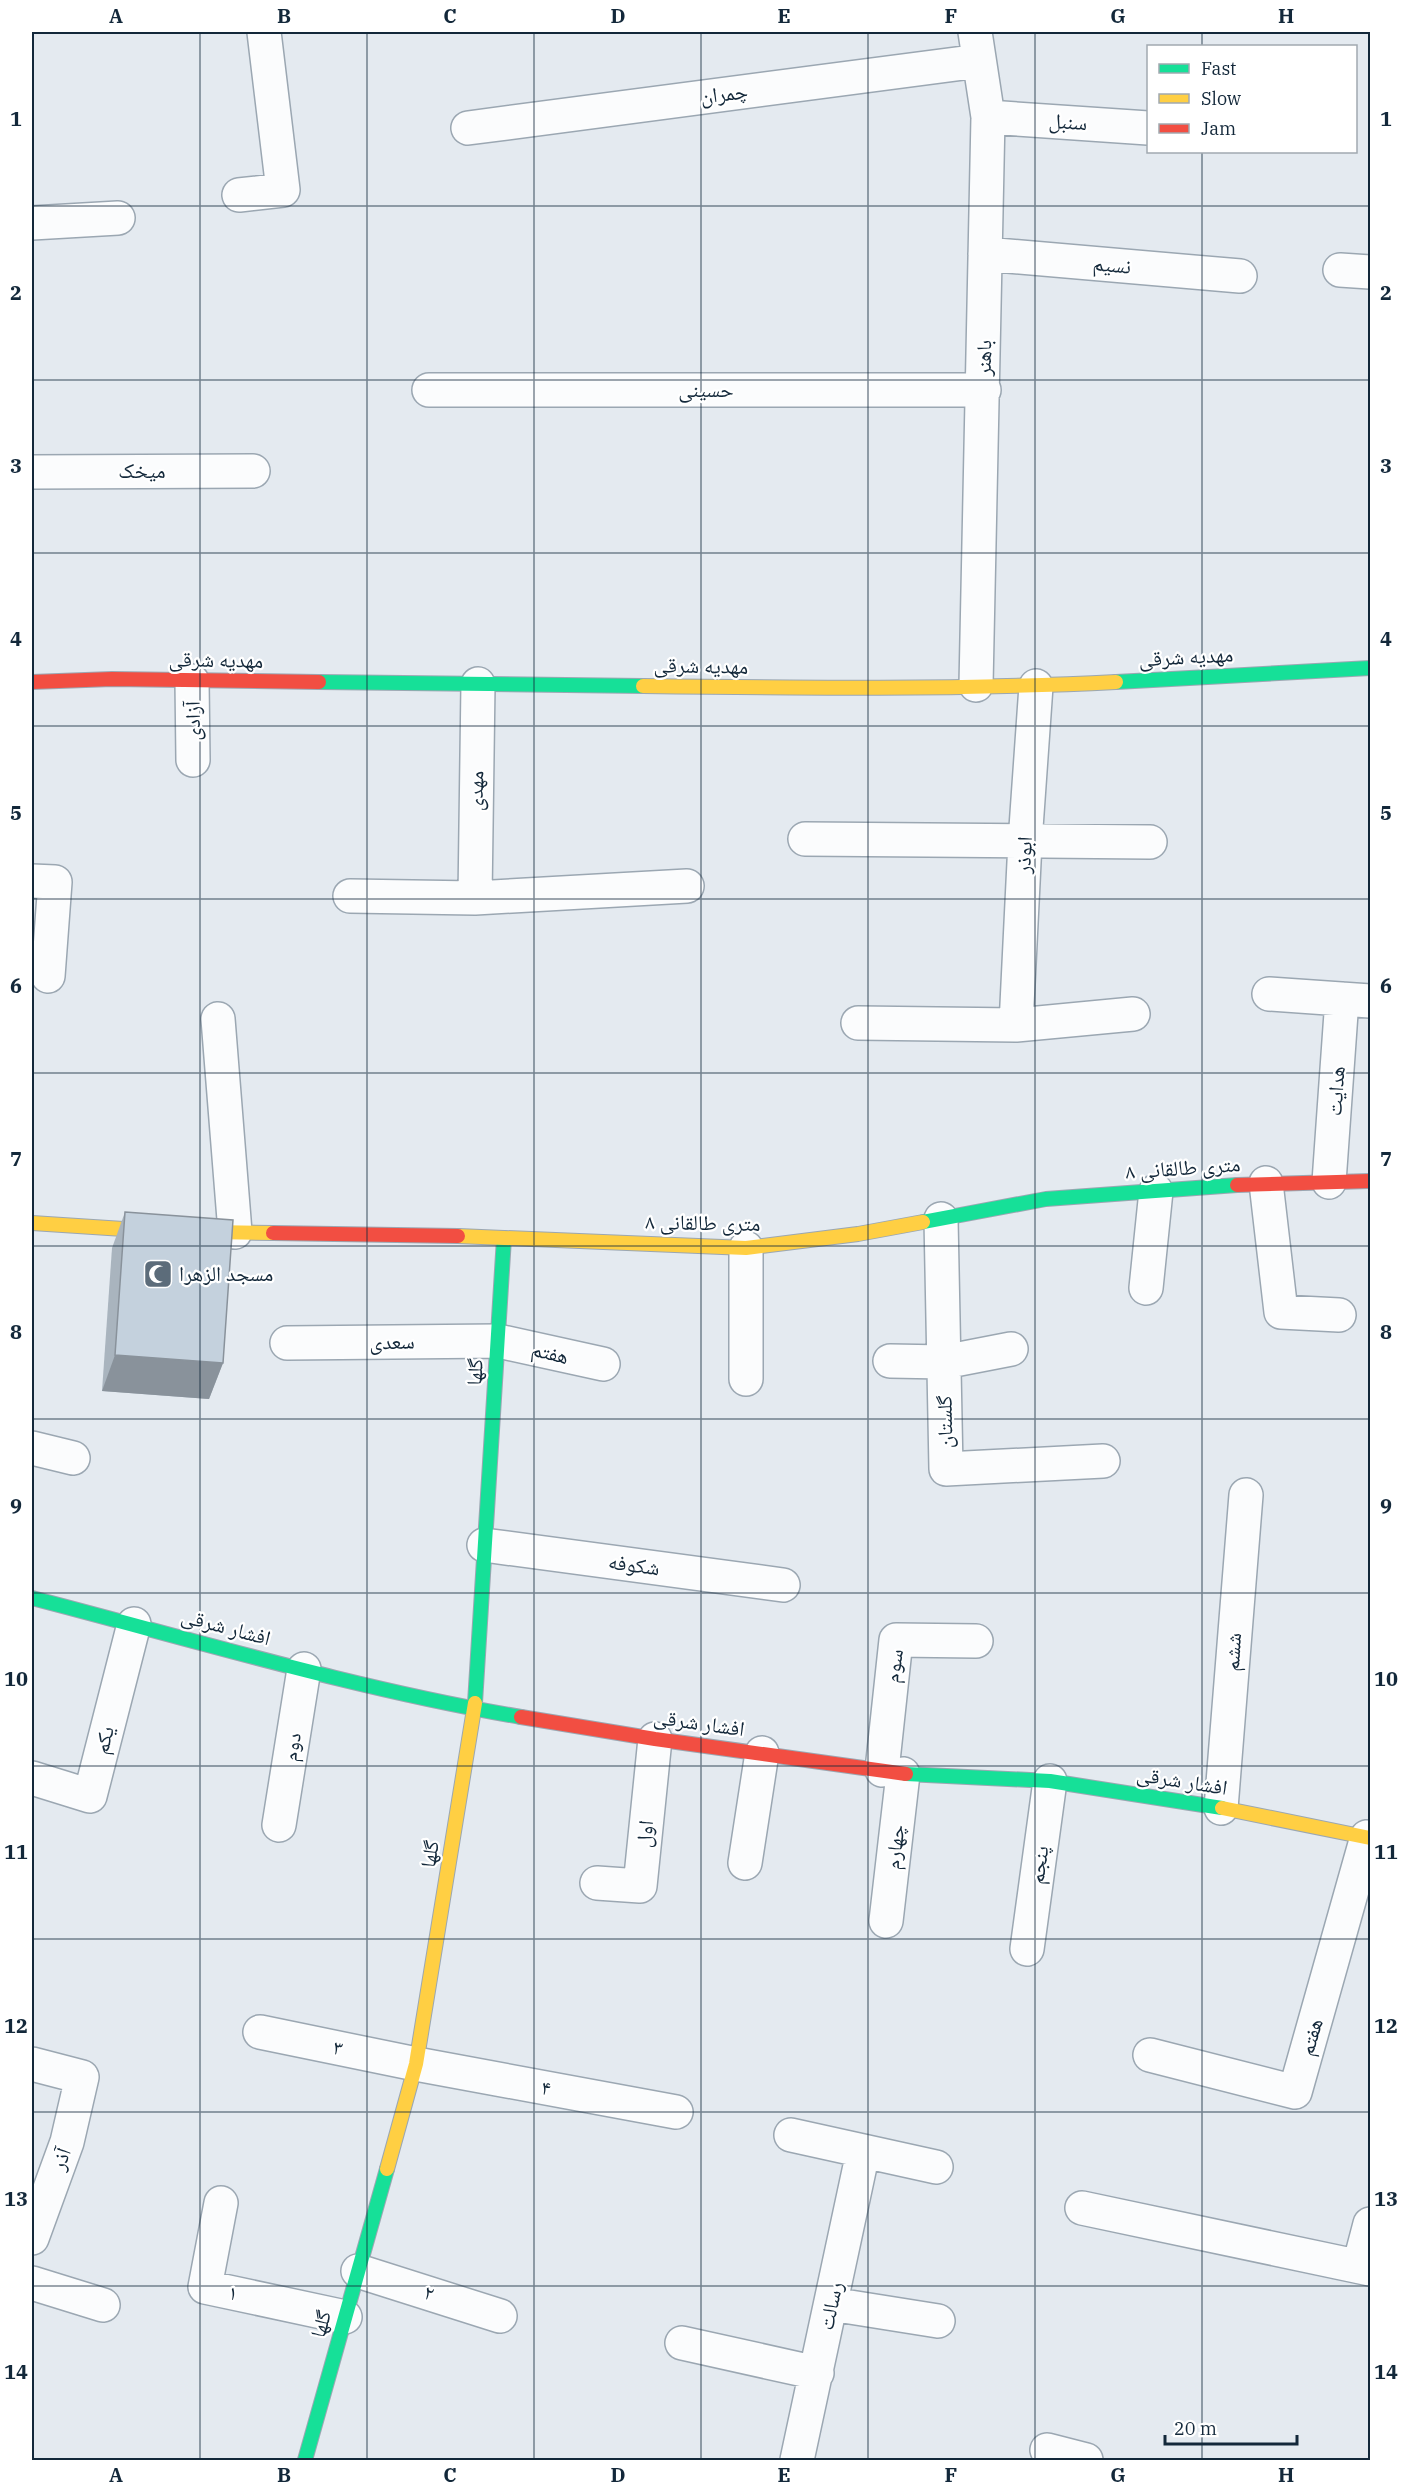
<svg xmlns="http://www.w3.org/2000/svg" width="1402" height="2492" font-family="'IBM Plex Serif','Noto Naskh Arabic',serif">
	<rect width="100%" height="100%" fill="#e4eaf0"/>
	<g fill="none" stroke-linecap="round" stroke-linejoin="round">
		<!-- street casing -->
		<g stroke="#9ba7b2" stroke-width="36">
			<path id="street" d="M975 32 988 117 976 685
				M988 117 1148 128
				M468 128 979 61
				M239 195 283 190 264 32
				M32 223 118 218
				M985 254 1240 276
				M1340 270 1370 272
				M429 390H984
				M32 472 253 471
				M192 681 193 760
				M805 839 1150 842
				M32 881 55 882 48 976
				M350 896 475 898 687 886
				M475 898 478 684
				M1269 994 1370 1001
				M218 1019 235 1232
				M858 1023 1016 1025 1133 1014
				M1016 1025 1025 842 1036 686
				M1329 1182 1342 999
				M1266 1183 1281 1312 1339 1315
				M941 1219 946 1469 1103 1461
				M746 1248V1379
				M1146 1288 1156 1191
				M287 1343 498 1341 603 1364
				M890 1361 944 1362 1011 1349
				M32 1448 73 1458
				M484 1545 783 1585
				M882 1770 896 1640 976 1641
				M32 1778 90 1796 134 1624
				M1221 1808 1246 1495
				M279 1825 304 1669
				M745 1863 762 1753
				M597 1883 640 1886 655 1739
				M886 1921 903 1774
				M1027 1949 1050 1781
				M260 2032 416 2064 676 2112
				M1150 2055 1295 2092 1367 1837
				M32 2064 82 2077 67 2142 32 2238
				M791 2135 936 2167
				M221 2203 205 2287 345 2317
				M1082 2208 1370 2269
				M1359 2266 1370 2224
				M358 2271 500 2316
				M32 2283 103 2305
				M831 2304 938 2321
				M682 2343 817 2373
				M1047 2450 1086 2460
				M797 2460 863 2152"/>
		</g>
		<!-- fast casing -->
		<g stroke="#9ba7b2" stroke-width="16">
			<path id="fast" d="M319 682 643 686
				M1116 682 1370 668
				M923 1222 1046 1199 1237 1185
				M32 1598C194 1640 356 1689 521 1717
				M475 1703 504 1238
				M906 1774 1050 1781 1222 1808
				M305 2460 387 2169"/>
		</g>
		<!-- slow casing -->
		<g stroke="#9ba7b2" stroke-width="16">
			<path id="slow" d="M643 686C800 688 958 690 1116 682
				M32 1223 154 1231 273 1233
				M458 1236 746 1248 858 1234 923 1222
				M1222 1808 1370 1838
				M387 2169 416 2064 475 1703"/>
		</g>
		<!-- jam casing -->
		<g stroke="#9ba7b2" stroke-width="16">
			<path id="jam" d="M32 682 112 679 319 682
				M1237 1185 1370 1181
				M273 1233 458 1236
				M521 1717 655 1739 906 1774"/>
		</g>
		<!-- street -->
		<use href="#street" stroke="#fbfcfd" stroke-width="33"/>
		<!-- fast -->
		<use href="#fast" stroke="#16e098" stroke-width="14"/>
		<!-- slow -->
		<use href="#slow" stroke="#ffcf43" stroke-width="14"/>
		<!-- jam -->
		<use href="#jam" stroke="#f24e42" stroke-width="14"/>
	</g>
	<!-- wall -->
	<path fill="#a9b4be" d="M125 1212 223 1363 209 1399 102 1391 112 1248Z"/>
	<!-- shaded-wall -->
	<path fill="#89929b" d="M115 1355 223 1363 209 1399 102 1391Z"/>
	<!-- building -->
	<path fill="#c4d1dd" stroke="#89929b" stroke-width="1.5" d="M125 1212 233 1220 223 1363 115 1355Z"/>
	<!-- grid -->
	<path fill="none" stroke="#13283a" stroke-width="1.5" stroke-opacity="0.55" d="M200 32V2460M367 32V2460M534 32V2460M701 32V2460M868 32V2460M1035 32V2460M1202 32V46M1202 152V2460M32 206H1370M32 380H1370M32 553H1370M32 726H1370M32 899H1370M32 1073H1370M32 1246H1370M32 1419H1370M32 1593H1370M32 1766H1370M32 1939H1370M32 2112H1370M32 2286H1370"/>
	<!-- icons -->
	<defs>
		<g id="mosque-square" transform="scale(1.5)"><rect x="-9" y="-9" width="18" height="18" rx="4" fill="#5c6c7a" stroke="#fff"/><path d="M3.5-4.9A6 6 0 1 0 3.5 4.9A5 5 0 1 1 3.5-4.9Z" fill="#fff"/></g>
	</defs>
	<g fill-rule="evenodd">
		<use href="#mosque-square" x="158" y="1274"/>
	</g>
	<g text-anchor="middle" stroke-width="4.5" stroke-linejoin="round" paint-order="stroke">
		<!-- street labels -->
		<g font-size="21" fill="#13283a" stroke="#fff">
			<text transform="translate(724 94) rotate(-7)" y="7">چمران</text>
			<text transform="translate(1068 122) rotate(4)" y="7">سنبل</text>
			<text transform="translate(1112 265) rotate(5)" y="7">نسیم</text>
			<text transform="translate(984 358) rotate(-89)" y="7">باهنر</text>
			<text x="706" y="397">حسینی</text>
			<text x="142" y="478">میخک</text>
			<text transform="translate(1186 657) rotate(-3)" y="7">مهدیه شرقی</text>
			<text transform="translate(216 660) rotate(1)" y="7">مهدیه شرقی</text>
			<text transform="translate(701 666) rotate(1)" y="7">مهدیه شرقی</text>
			<text transform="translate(193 721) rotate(-91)" y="7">آزادی</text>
			<text transform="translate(476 791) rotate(-89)" y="7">مهدی</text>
			<text transform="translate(1024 855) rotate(-87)" y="7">ابوذر</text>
			<text transform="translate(1336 1091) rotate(-86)" y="7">هدایت</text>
			<text transform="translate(1183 1168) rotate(-4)" y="7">۸ متری طالقانی</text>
			<text transform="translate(703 1223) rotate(1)" y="7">۸ متری طالقانی</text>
			<text transform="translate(392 1342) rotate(-1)" y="7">سعدی</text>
			<text transform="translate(550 1353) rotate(13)" y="7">هفتم</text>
			<text transform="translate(475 1372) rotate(-86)" y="7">گلها</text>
			<text transform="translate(945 1422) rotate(-91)" y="7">گلستان</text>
			<text transform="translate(634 1565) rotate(8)" y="7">شکوفه</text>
			<text transform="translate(226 1627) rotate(15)" y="7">افشار شرقی</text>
			<text transform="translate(1233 1652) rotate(-86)" y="7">ششم</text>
			<text transform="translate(894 1666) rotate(-82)" y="7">سوم</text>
			<text transform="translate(699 1723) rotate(8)" y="7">افشار شرقی</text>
			<text transform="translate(104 1740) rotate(-76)" y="7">یکم</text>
			<text transform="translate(292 1747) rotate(-81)" y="7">دوم</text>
			<text transform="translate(1182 1781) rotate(9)" y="7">افشار شرقی</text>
			<text transform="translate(645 1834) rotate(-84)" y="7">اول</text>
			<text transform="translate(895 1847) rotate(-83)" y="7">چهارم</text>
			<text transform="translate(430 1854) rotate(-81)" y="7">گلها</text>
			<text transform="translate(1039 1865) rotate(-82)" y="7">پنجم</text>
			<text transform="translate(1311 2037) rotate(-74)" y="7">هفتم</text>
			<text transform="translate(338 2048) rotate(12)" y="7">۳</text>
			<text transform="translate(546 2088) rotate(10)" y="7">۴</text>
			<text transform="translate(61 2159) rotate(-70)" y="7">آذر</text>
			<text transform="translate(233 2293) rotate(12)" y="7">۱</text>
			<text transform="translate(429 2293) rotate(17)" y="7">۲</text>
			<text transform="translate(831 2306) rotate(-78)" y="7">رسالت</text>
			<text transform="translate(321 2324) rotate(-74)" y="7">گلها</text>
		</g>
		<!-- poi labels -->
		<g font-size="21" fill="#13283a" stroke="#fff" text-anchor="start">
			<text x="179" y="1281">مسجد الزهرا</text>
		</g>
	</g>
	<!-- border -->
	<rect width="1402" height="2492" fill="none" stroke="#ffffff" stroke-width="66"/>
	<!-- legend -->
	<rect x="1147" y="45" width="210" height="108" fill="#ffffff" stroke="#a1a9b0" stroke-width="1.5"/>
	<rect x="1159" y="64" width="30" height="9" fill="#16e098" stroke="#a1a9b0" stroke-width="1.5"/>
	<text x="1201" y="75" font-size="18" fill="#13283a">Fast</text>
	<rect x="1159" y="94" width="30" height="9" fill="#ffcf43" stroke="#a1a9b0" stroke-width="1.5"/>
	<text x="1201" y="105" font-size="18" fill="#13283a">Slow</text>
	<rect x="1159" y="124" width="30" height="9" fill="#f24e42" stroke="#a1a9b0" stroke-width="1.5"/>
	<text x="1201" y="135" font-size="18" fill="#13283a">Jam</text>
	<!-- scale -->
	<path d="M1165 2435v9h132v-9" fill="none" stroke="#13283a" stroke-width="3"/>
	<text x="1174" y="2435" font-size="18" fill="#13283a" stroke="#ffffff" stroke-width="4.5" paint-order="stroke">20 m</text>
	<rect x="33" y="33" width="1336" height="2426" fill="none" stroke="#13283a" stroke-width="2"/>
	<g font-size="20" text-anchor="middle" font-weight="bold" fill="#13283a">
		<text x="116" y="23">A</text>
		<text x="284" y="23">B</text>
		<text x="450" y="23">C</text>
		<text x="618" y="23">D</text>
		<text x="784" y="23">E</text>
		<text x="951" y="23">F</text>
		<text x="1118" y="23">G</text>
		<text x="1286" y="23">H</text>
		<text x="16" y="126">1</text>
		<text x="1386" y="126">1</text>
		<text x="16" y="300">2</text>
		<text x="1386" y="300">2</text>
		<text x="16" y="473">3</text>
		<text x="1386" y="473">3</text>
		<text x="16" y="646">4</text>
		<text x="1386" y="646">4</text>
		<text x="16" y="820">5</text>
		<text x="1386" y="820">5</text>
		<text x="16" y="993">6</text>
		<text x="1386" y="993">6</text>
		<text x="16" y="1166">7</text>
		<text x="1386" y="1166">7</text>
		<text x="16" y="1339">8</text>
		<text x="1386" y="1339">8</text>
		<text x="16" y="1513">9</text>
		<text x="1386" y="1513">9</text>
		<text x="16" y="1686">10</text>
		<text x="1386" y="1686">10</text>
		<text x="16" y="1859">11</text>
		<text x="1386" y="1859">11</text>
		<text x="16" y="2033">12</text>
		<text x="1386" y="2033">12</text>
		<text x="16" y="2206">13</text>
		<text x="1386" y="2206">13</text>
		<text x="16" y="2379">14</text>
		<text x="1386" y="2379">14</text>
		<text x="116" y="2482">A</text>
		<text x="284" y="2482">B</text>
		<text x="450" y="2482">C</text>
		<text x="618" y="2482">D</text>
		<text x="784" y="2482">E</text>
		<text x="951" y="2482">F</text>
		<text x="1118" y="2482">G</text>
		<text x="1286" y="2482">H</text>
	</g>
</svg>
